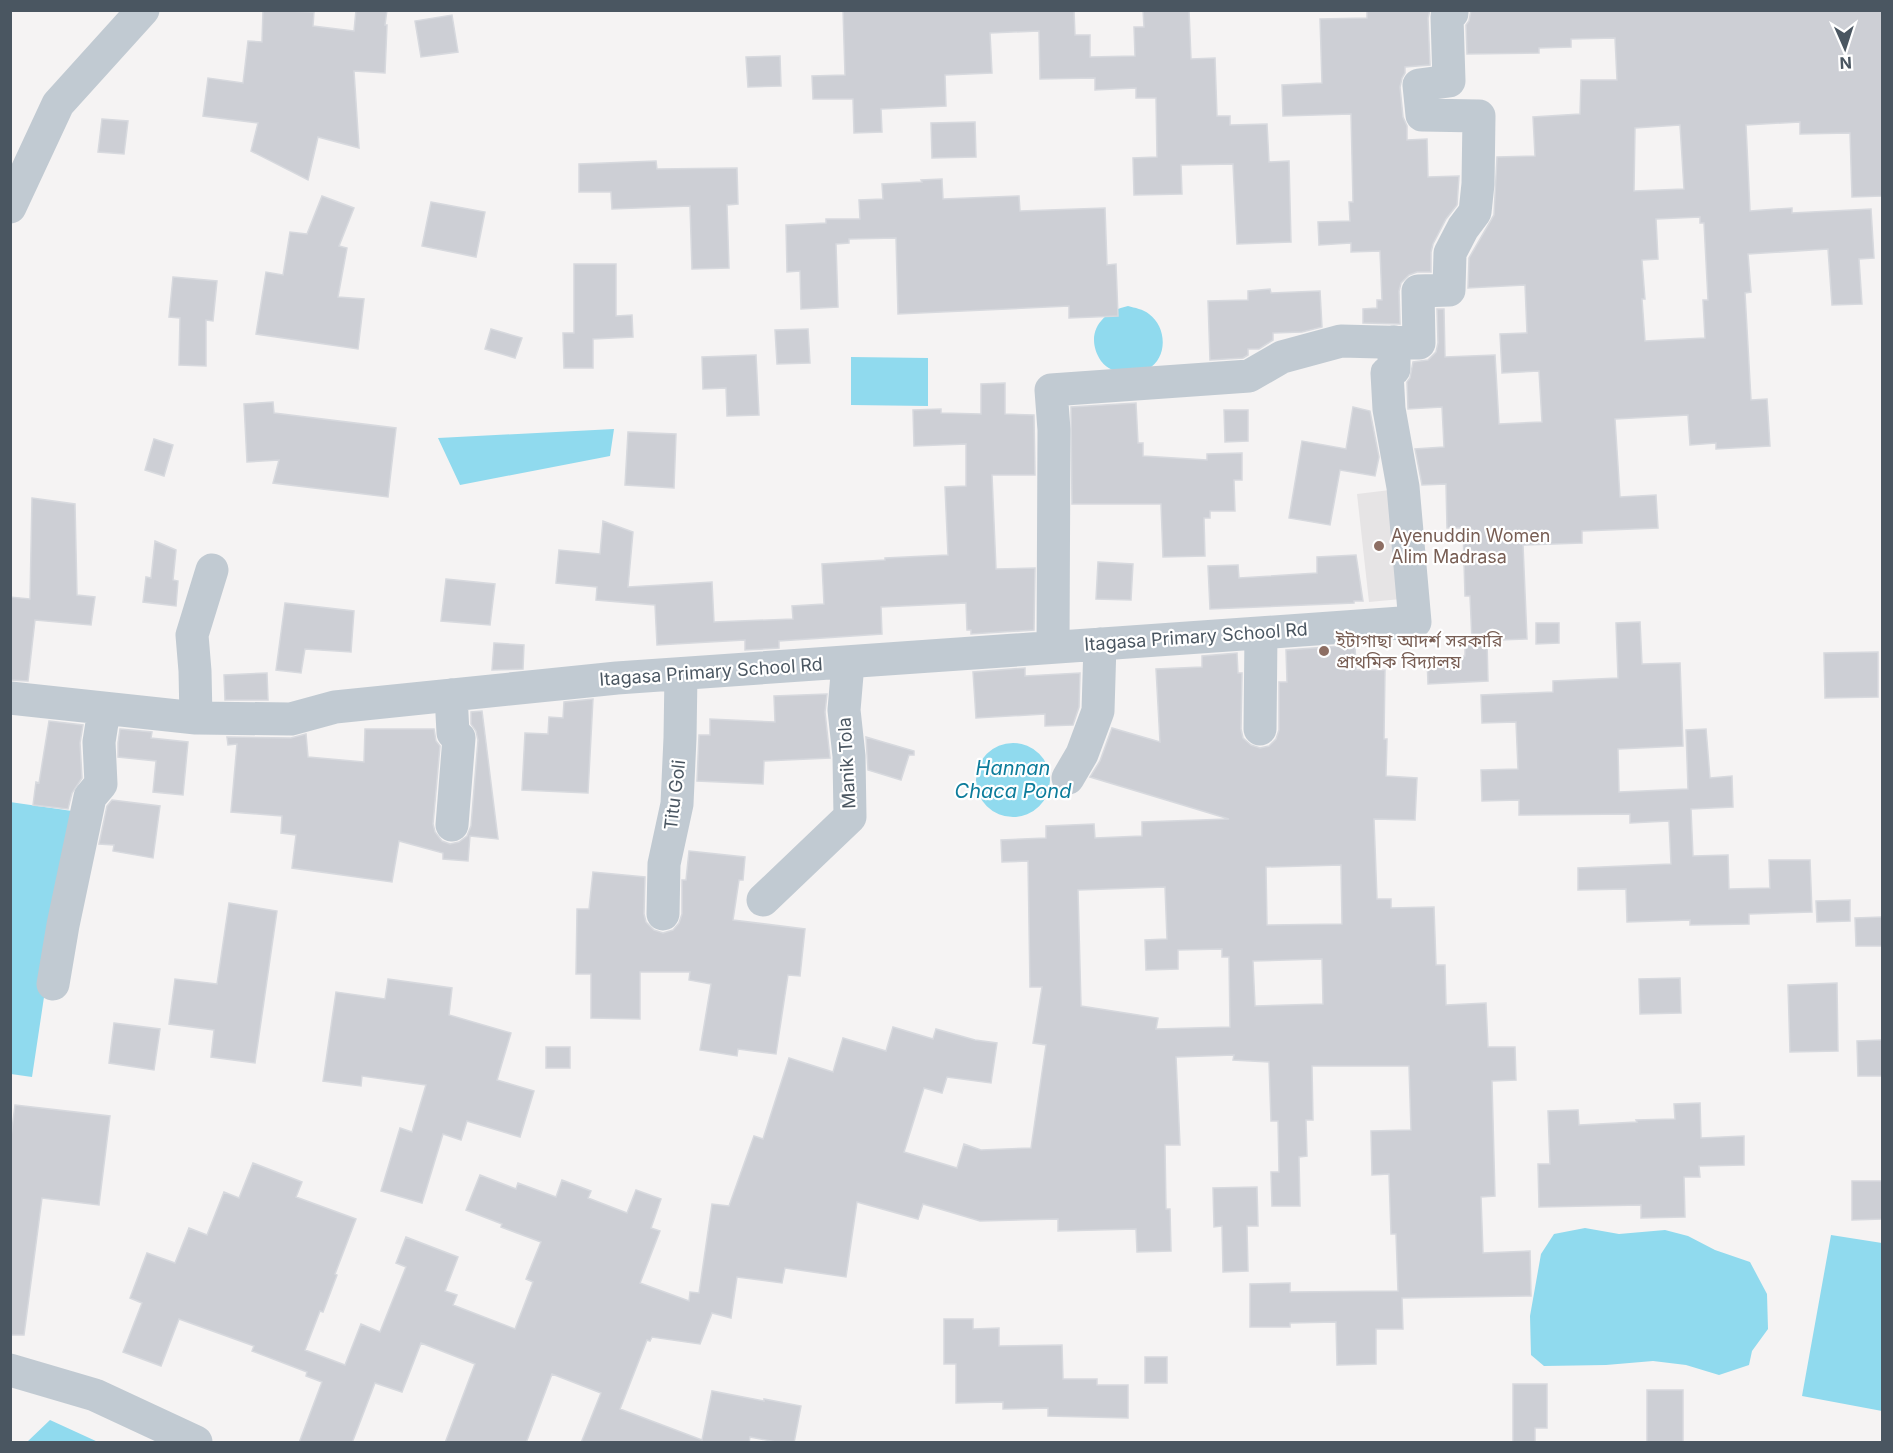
<svg xmlns="http://www.w3.org/2000/svg" width="1893" height="1453" font-family="Inter,'Noto Sans Bengali',sans-serif">
	<rect width="100%" height="100%" fill="#f5f3f3"/>
	<!-- education -->
	<path fill="#e6e4e5" d="M1390 490 1401 599 1369 602 1357 494Z"/>
	<!-- water -->
	<path fill="#90daee" d="M1128 306C1135 308 1143 309 1149 314 1167 327 1168 358 1148 369 1142 373 1132 371 1125 371 1114 371 1108 370 1101 361 1084 335 1100 312 1128 306Z
		M851 357 928 358V406L851 405Z
		M614 429 610 456 460 485 438 438Z
		M976 780a37 37 0 1 1 74 0a37 37 0 1 1-74 0Z
		M10 802 72 811 32 1077 11 1074Z
		M1585 1228 1619 1234 1665 1230 1688 1236 1715 1250 1750 1262 1767 1294 1768 1329 1752 1351 1749 1365 1719 1375 1686 1365 1653 1361 1606 1365 1544 1366 1531 1355 1530 1316 1541 1254 1554 1234Z
		M1831 1235 1882 1243V1411L1802 1396Z
		M50 1420 98 1442H27Z"/>
	<!-- building -->
	<path fill="#cdcfd5" stroke="#d7d9de" stroke-width="1.5" fill-rule="evenodd" d="M263 10 314 12 313 26 354 31 356 10H387L385 25H387L385 73 354 71 359 148 318 137 308 180 251 151 258 123 203 116 208 78 243 83 248 41 262 42Z
		M843 10H1074L1075 35H1090V57L1135 56 1134 27H1144L1143 10H1189L1191 59 1215 58 1217 116H1230V125L1267 124 1269 162 1289 161 1291 242 1237 244 1233 164 1181 165 1182 194 1134 195 1133 158 1157 157 1156 98H1136V88L1095 90V78L1040 79 1039 31 990 33 992 73 945 75 946 106 881 109 882 132 854 133 853 99H813L812 76 845 75Z
		M1367 10H1430L1428 18 1430 65 1405 67V73L1402 78 1400 87 1403 117 1407 126V140L1427 139 1428 177 1459 176 1457 205 1446 219 1433 244 1431 252V272H1417L1409 275 1401 283 1399 291 1400 324 1363 323V309L1377 308V300H1382L1380 251 1351 252V243L1319 245 1318 222 1350 221 1349 202H1353L1351 114 1283 116 1282 85 1322 83 1320 19 1367 18Z
		M1471 10H1882V196L1852 197 1850 133 1800 134V122L1746 125 1750 211 1792 208V213L1871 209 1874 258 1859 259 1862 304 1832 305 1828 249 1748 254 1751 292 1745 293 1751 400 1767 399 1770 446 1716 449V443L1690 445 1688 415 1615 419 1620 497 1656 495 1658 528 1582 531V543L1523 545 1527 639 1472 641 1470 596H1465L1463 528H1447L1446 484 1422 485 1415 449 1444 447 1442 407 1408 409 1407 382 1410 378 1413 362 1428 360 1436 352 1438 343 1437 309H1444L1445 357 1495 355 1499 424 1542 422 1539 371 1502 373 1500 334 1527 333 1525 285 1468 288 1469 258 1494 215 1497 157 1535 156 1533 117 1580 114 1581 80H1617L1615 38 1571 39V47L1539 48V53L1467 54 1466 25 1469 21ZM1680 125 1684 189 1634 191 1635 128ZM1700 217V223H1704L1708 300H1703L1705 338 1645 341 1642 299H1645L1642 260 1658 259 1656 219Z
		M452 15 458 52 421 57 415 21Z
		M780 56 781 86 748 87 746 57Z
		M102 119 128 121 124 154 98 152Z
		M975 122 976 157 932 158 931 123Z
		M656 161 657 169 737 168 738 204 727 205 729 268 692 269 690 206 612 209 611 192H579V164Z
		M942 179 943 199 1019 196 1020 211 1105 208 1107 265 1116 264 1118 316 1069 318V306L898 314 896 238 849 239V243L836 244 838 307 801 309 800 271 787 272 786 225 826 223V219H860L859 200 883 199 882 184 922 182 921 180Z
		M322 196 354 208 339 246 347 248 338 297 364 299 358 349 256 334 266 272 283 275 290 232 307 234Z
		M431 202 485 212 476 257 422 246Z
		M574 264H616V316L632 315 633 337 593 339V368H564L563 333H574Z
		M173 277 217 281 213 321 206 320V366L179 365 180 318 169 317Z
		M1270 289 1271 293 1320 291 1322 327 1302 332 1273 333V340L1259 349H1248V355L1243 358 1210 360 1208 301 1248 300V291Z
		M491 329 522 338 515 358 485 349Z
		M808 329 810 363 777 364 775 330Z
		M756 355 759 415 727 416 726 388 703 389 702 357Z
		M1005 383V414L1034 415 1035 475H992L996 569 1035 568 1034 630 971 634V630H967L966 603 881 607 882 634 779 641V648L745 650V640L657 645 655 605 596 600 597 587 556 583 559 550 600 554 603 521 633 532 628 587 712 582 714 622 793 619 792 606 824 604 822 564 885 560V558L948 555 945 487 966 486V444L914 446 913 410 941 409V413L981 414V384Z
		M273 402 274 413 396 428 388 497 273 483 279 460 247 462 244 404Z
		M1136 403 1138 443H1143V456L1207 460V454L1242 453V480H1234L1235 511H1210V518H1204L1205 556 1163 557 1161 504H1072L1071 407Z
		M1353 407 1370 411 1379 457 1375 476 1340 470 1330 525 1289 518 1302 441 1346 449Z
		M1224 410H1248V441L1225 442Z
		M628 432 676 434 674 488 625 485Z
		M154 439 173 445 164 476 145 470Z
		M32 498 75 504 77 595 95 597 91 625 35 620 28 681 10 680V597L30 599Z
		M155 541 176 550 173 580 178 581 176 606 143 602 146 577 151 578Z
		M1356 555 1363 601H1354V603L1210 609 1208 566 1238 565 1239 578 1317 573V557Z
		M1098 562 1133 564 1131 600 1096 599Z
		M446 579 495 584 490 625 441 621Z
		M285 603 354 611 351 652 305 649 301 673 276 670Z
		M1640 622 1642 664 1680 663 1683 746 1618 749 1619 792 1688 789 1686 730 1706 729 1710 778 1732 776 1733 807 1691 809 1693 856 1728 855 1729 889 1770 888 1769 860H1810L1812 912 1749 914V924L1690 925V920L1627 922 1626 889 1578 890V868L1671 864 1669 821 1630 823V814L1519 815V800L1482 801 1481 770 1518 769 1516 722 1482 723 1481 695 1553 692V681L1618 678 1616 623Z
		M1536 623H1559V643L1536 644Z
		M1487 641 1488 681 1428 684 1427 658 1465 656V642Z
		M494 643 524 645 523 669 492 670Z
		M1355 645 1356 670H1385L1384 739H1387L1386 776 1417 778 1415 820 1374 819 1377 899H1391V908L1434 907 1436 965H1445L1446 1005 1486 1003 1488 1047H1515L1516 1080 1492 1081 1495 1196 1481 1197 1483 1253 1530 1251 1531 1296 1402 1298 1403 1329H1376V1364L1337 1365 1336 1322 1290 1323V1327H1250V1284L1290 1283V1292L1398 1291 1396 1234H1391L1389 1174 1372 1175 1371 1131 1411 1130 1409 1066H1312L1313 1120H1306L1307 1156 1299 1157 1300 1206H1272L1271 1172H1279L1278 1121H1271L1269 1062 1233 1060 1234 1055 1176 1057 1180 1145H1165L1166 1209H1170L1171 1251 1137 1252 1136 1229 1058 1231V1219L980 1221 923 1204 918 1219 857 1202 846 1277 785 1268 782 1283 737 1277 731 1318 712 1313 700 1344 652 1337 650 1341 647 1340 620 1409 702 1440 712 1391 764 1401V1399L801 1406 794 1443H781L750 1437 749 1443H581L601 1393 552 1374 526 1443H445L475 1364 421 1343 402 1392 375 1383 352 1443H299L322 1382 306 1376 307 1372 252 1351 254 1346 179 1319 161 1366 123 1352 142 1303 130 1298 147 1253 175 1263 189 1228 207 1235 224 1192 239 1198 253 1163 302 1182 296 1197 356 1219 335 1274 337 1275 323 1312 320 1311 305 1350 345 1365 361 1324 380 1332 406 1267 396 1263 406 1237 458 1257 445 1291 457 1295 453 1305 515 1329 533 1282 526 1279 541 1242 501 1227 502 1224 466 1210 480 1175 516 1189 518 1183 556 1197 562 1180 591 1191 588 1198 627 1213 636 1190 661 1199 651 1228 660 1231 640 1283 689 1301 690 1292 699 1293 712 1204 729 1206 754 1136 763 1139 789 1058 833 1072 843 1038 886 1051 893 1027 933 1039 936 1029 975 1040 997 1043 991 1083 947 1077 942 1093 924 1088 904 1152 957 1168 964 1144 981 1150 1031 1148 1046 1045 1033 1043 1042 987H1030L1028 861 1002 862 1001 840 1046 838V826L1094 824 1095 838 1142 836V822L1229 819 1090 777 1100 761 1112 728 1160 742 1156 669 1202 667V656L1237 653 1238 673H1242L1241 729 1243 738 1251 745 1260 748 1269 746 1276 739 1279 730V682H1287L1286 650ZM1341 865 1342 924 1267 925 1266 867ZM1165 887 1167 939 1145 940 1146 970 1178 969V950L1222 949V957H1229L1230 1027 1156 1029 1158 1018 1081 1006 1078 890ZM1322 959 1323 1004 1255 1006 1253 961Z
		M1878 652V697L1825 698 1824 653Z
		M1025 668V676L1080 673 1079 707 1073 725 1045 726V714L976 718 973 672Z
		M267 673 268 700H225L224 675Z
		M827 694 825 712 830 758 764 761 763 784 697 781 699 735H710V719L775 722 774 696Z
		M593 699 588 793 522 790 525 733 548 734 549 717 563 718 564 702Z
		M482 711 498 839 470 836 468 861 443 859V853L399 841 392 882 292 868 296 835 281 833 282 816 231 812 237 744 228 745 227 737 291 738 306 734 308 757 364 762 365 729H434L436 741 440 746 433 824 435 832 442 841 450 844 459 842 467 836 471 826 478 740 476 731 471 724V712Z
		M49 721 83 725 80 743 82 778 72 793 68 809 33 805 36 782 39 783Z
		M120 729 152 732 151 738 188 742 183 795 153 792 156 761 118 757V743Z
		M866 737 914 751V755H909L901 780 868 770Z
		M112 800 160 806 153 858 113 851 114 845 99 844 107 806Z
		M689 851 745 857 743 880H739L733 920 805 929 800 976 788 975 776 1054 738 1049 737 1056 700 1050 711 984 689 980 690 972H640V1019L591 1018V974H576L577 909H589L593 872 645 877 644 914 646 922 654 930 663 933 673 930 679 923 682 914V880H686Z
		M1850 900V921L1817 922 1816 901Z
		M229 903 277 911 255 1063 211 1057 214 1030 169 1024 175 979 217 984Z
		M1882 917V946H1856L1855 918Z
		M1680 978 1681 1013 1640 1014 1639 979Z
		M388 979 452 988 449 1015 511 1033 497 1080 534 1091 520 1137 467 1121 461 1140 443 1134 422 1203 381 1191 400 1128 412 1132 426 1085 362 1076 361 1086 323 1081 336 992 385 999Z
		M1837 983 1838 1051 1790 1052 1788 985Z
		M114 1023 160 1029 154 1070 109 1063Z
		M1882 1040V1076H1858L1857 1041Z
		M546 1047H570V1068H546Z
		M1700 1103 1701 1138 1744 1136V1165L1699 1166 1700 1177H1684L1685 1217 1641 1218V1205L1539 1207 1538 1164H1550L1548 1111 1578 1110 1579 1125 1637 1122 1636 1120 1675 1119 1674 1104Z
		M15 1105 110 1116 99 1205 42 1198 24 1335H10V1145Z
		M1852 1181H1882V1219L1852 1220Z
		M1257 1187 1258 1226H1247L1248 1271 1223 1272 1222 1226 1214 1227 1213 1188Z
		M944 1319H973V1329L999 1328V1346L1062 1345 1063 1379H1097V1385H1128V1418L1048 1416V1408L1003 1409V1402L956 1403V1364H944Z
		M1145 1357H1167V1383H1145Z
		M1513 1384H1547V1428H1535V1443H1513Z
		M1647 1390H1683V1443H1647Z"/>
	<g fill="none" stroke-linecap="round" stroke-linejoin="round">
		<!-- minor -->
		<path stroke="#c1cad2" stroke-width="33" d="M10 207 58 104 143 10
			M1053 647 1054 430 1051 390 1249 376 1282 357 1341 341 1419 343 1418 291 1449 290 1450 253 1463 228 1475 212 1478 184 1479 116 1422 115 1419 85 1449 81 1447 17 1452 13V10
			M451 695 453 733 459 738 452 825
			M10 698 196 718 291 719 335 707 617 678 1415 622 1403 487 1389 409 1387 373 1394 369V342
			M196 718 195 671 192 635 212 570
			M1260 729 1261 633
			M1068 778 1082 754 1098 711 1100 644
			M763 900 850 817 849 756 844 710 848 663
			M663 914 664 864 677 804 680 738 681 674
			M53 984 63 925 90 797 101 784 99 742 104 710
			M10 1370 95 1395 196 1442"/>
	</g>
	<!-- markers -->
	<g fill="#8d6e63" stroke="#fff" stroke-width="2">
		<circle cx="1379" cy="546" r="6"/>
		<circle cx="1324" cy="651" r="6"/>
	</g>
	<g text-anchor="middle" stroke-width="4.5" stroke-linejoin="round" paint-order="stroke">
		<!-- education labels -->
		<g font-size="18" fill="#785e54" stroke="#fff" text-anchor="start">
			<text x="1391" y="542">Ayenuddin Women<tspan x="1391" dy="21">Alim Madrasa</tspan></text>
			<text x="1336" y="647">ইটাগাছা আদর্শ সরকারি<tspan x="1336" dy="21">প্রাথমিক বিদ্যালয়</tspan></text>
		</g>
		<!-- street labels -->
		<g font-size="18" fill="#4a5661" stroke="#fff">
			<text transform="translate(1196 637) rotate(-4)" y="6">Itagasa Primary School Rd</text>
			<text transform="translate(711 672) rotate(-4)" y="6">Itagasa Primary School Rd</text>
			<text transform="translate(847 763) rotate(-93)" y="6">Manik Tola</text>
			<text transform="translate(675 795) rotate(-83)" y="6">Titu Goli</text>
		</g>
		<!-- water labels -->
		<g font-size="20" font-style="italic" fill="#0c7c9b" stroke="#fff">
			<text x="1013" y="775">Hannan<tspan x="1013" dy="23">Chaca Pond</tspan></text>
		</g>
	</g>
	<!-- border -->
	<rect width="1893" height="1453" fill="none" stroke="#4a5661" stroke-width="24"/>
	<!-- north arrow -->
	<g transform="translate(1845 48) rotate(177)" stroke="#ffffff" stroke-width="4.5" paint-order="stroke">
	<path d="M0-4.5L10 22L0 15L-10 22Z" fill="#4a5661"/>
	<text y="-9" font-size="16" font-weight="bold" text-anchor="middle" fill="#4a5661">N</text>
	</g>
</svg>
